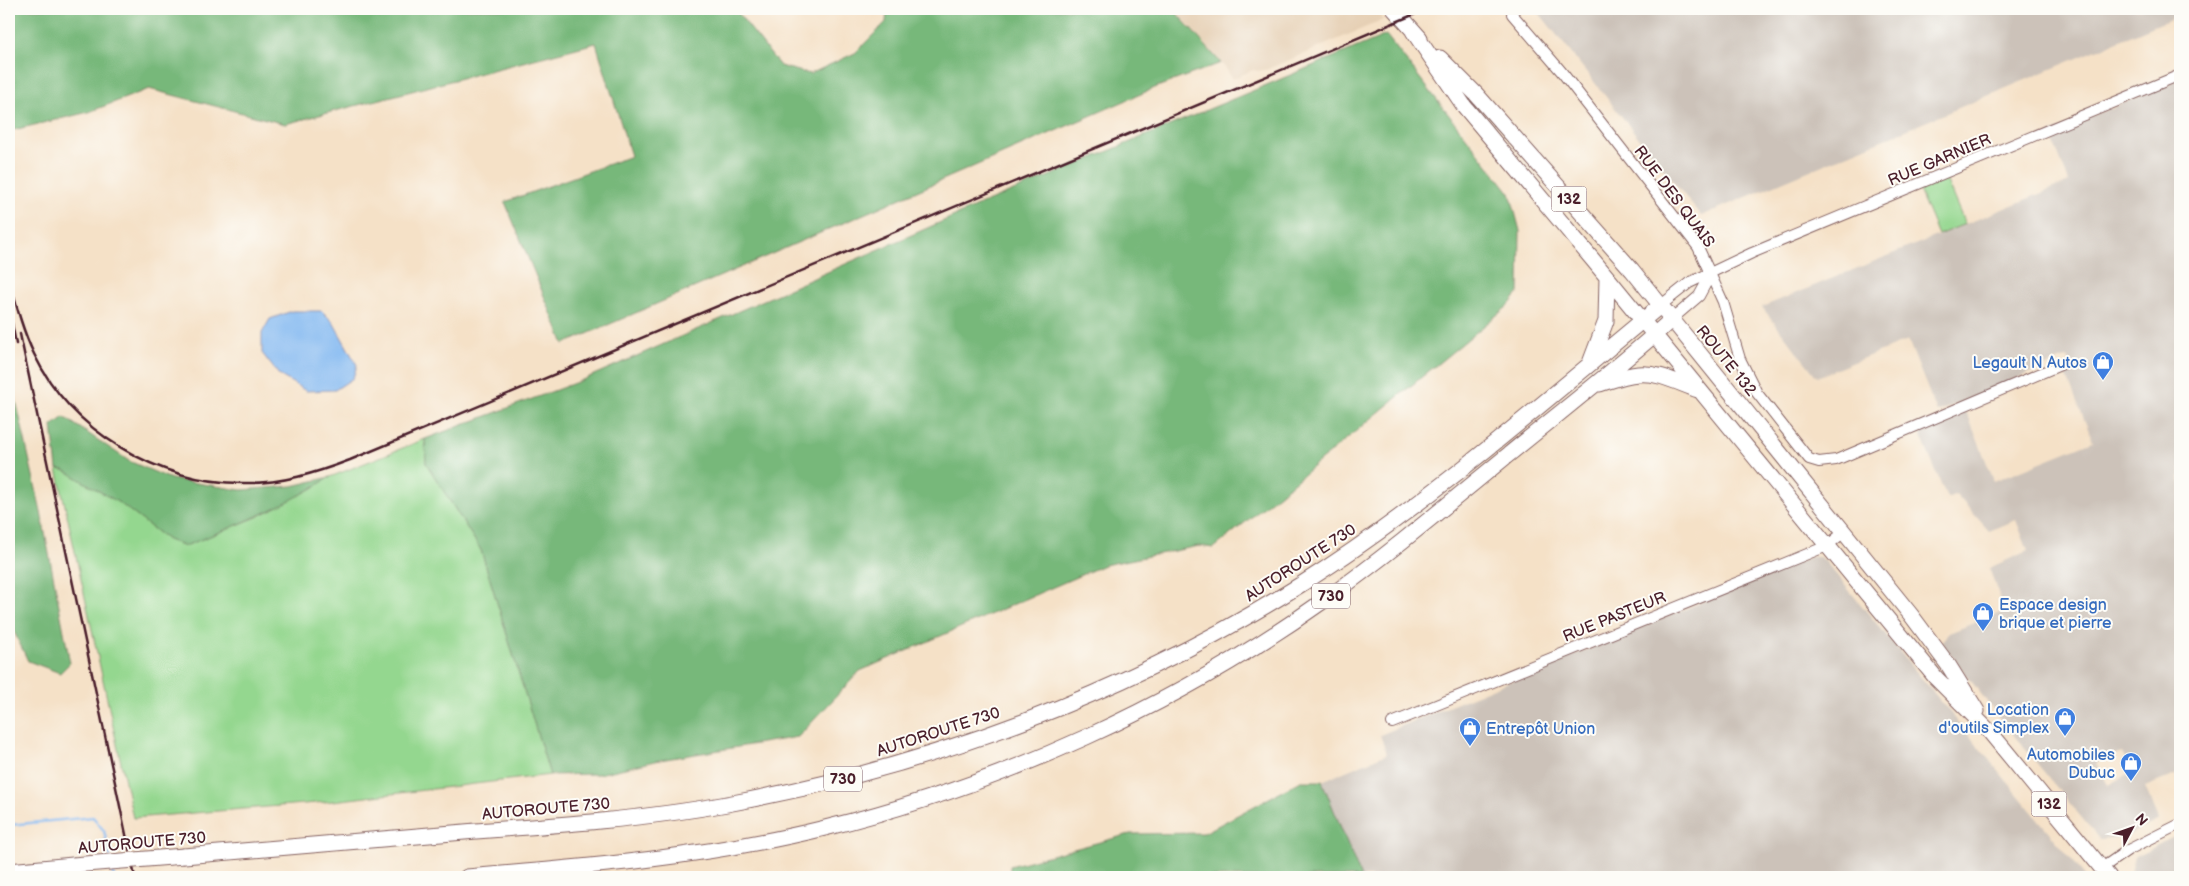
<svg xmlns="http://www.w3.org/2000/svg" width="2189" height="886" font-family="'Balsamiq Sans',sans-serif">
	<rect width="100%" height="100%" fill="#fdfcf7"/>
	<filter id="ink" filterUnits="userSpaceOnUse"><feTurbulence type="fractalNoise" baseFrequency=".02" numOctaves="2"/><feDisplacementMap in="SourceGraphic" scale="10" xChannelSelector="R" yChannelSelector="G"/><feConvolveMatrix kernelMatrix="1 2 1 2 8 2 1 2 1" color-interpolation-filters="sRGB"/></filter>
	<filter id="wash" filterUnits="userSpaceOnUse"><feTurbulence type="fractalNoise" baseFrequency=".0096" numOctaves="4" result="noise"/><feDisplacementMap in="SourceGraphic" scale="20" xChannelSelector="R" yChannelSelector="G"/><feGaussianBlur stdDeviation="1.12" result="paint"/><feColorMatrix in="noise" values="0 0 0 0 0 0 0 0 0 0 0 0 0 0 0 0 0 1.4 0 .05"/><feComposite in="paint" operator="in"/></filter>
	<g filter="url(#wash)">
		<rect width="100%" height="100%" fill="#f5e1c7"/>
		<!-- built -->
		<path fill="#e6d0b5" d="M1175 9H1374L1383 20 1268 69 1258 71 1253 70 1232 79 1227 70Z"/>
		<!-- industrial -->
		<path fill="#ccc2b9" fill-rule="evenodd" d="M1536 9H2180V15L1701 216Z
			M2180 80V773L2145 787 2159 820 2122 838 2100 840 1998 716 1941 642 1949 633 2005 611 1989 568 2028 551 2016 520 1989 531 1956 494 1947 498 1919 431 1966 411 1994 481 2093 441 2064 370 2071 367 2067 357 1937 412 1908 340 1817 377 1762 307 2069 182 2050 133ZM2122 752 2132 772 2108 785 2096 763Z
			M1811 557H1819L1824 560 2086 877H1361L1322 781 1387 754 1380 735Z
			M2180 834V877H2130L2135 856Z"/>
		<!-- green -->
		<path fill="#94d78f" stroke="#6f7b5d" d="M1945 177 1965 224 1938 235 1918 188Z
			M425 439 426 463 481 550 550 775 316 803 133 818 57 469 64 470 121 504 168 540 185 546 257 517 311 489 330 477Z"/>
		<!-- forest -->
		<path fill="#77b87a" stroke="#606c52" d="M9 9H735L780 66 810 74 855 53 886 22 887 9H1173L1221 63 1157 87 564 344 505 202 631 156 596 43 285 124 149 89 89 112 9 131Z
			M1386 35 1510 193 1520 231 1519 293 1508 306 1214 548 1199 546 1104 565 860 671 798 737 660 760 599 774 550 775 481 550 426 463 425 439 580 381 975 207Z
			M9 369 40 507 70 663 60 673 28 661 9 621Z
			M64 417 129 461 171 479 241 490 292 486 330 477C285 507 235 526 185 546L168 540 121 504 64 470 57 469 52 426Z
			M1301 781H1322L1361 877H1010V866L1130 834 1204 833Z"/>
		<!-- water -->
		<path fill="#82b8f1" stroke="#666c8e" d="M292 311H322L333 322 357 365 353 378 335 390 306 391 279 375 262 353V333L270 319Z"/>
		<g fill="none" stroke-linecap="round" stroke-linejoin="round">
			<!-- stream -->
			<path stroke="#82b8f1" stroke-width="2.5" d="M9 825 93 817 104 831 110 856
				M112 867 114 877"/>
		</g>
	</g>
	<g filter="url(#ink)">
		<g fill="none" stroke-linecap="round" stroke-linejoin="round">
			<!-- minor casing -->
			<g stroke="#866362" stroke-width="12">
				<path id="minor" d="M1512 14 1561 71 1698 247 1723 302 1740 359 1757 393 1809 459 1819 462 1836 460 2065 363
					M1660 306 1689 283 1752 253 2180 75
					M1671 320 1699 296 1711 274
					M1392 723 1827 546 1844 532
					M2102 868 2128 850 2180 824"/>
			</g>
			<!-- highway casing -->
			<g stroke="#866362" stroke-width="17">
				<path id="highway" d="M1394 9 1420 38
					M1413 31 1464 106 1593 260 1936 678 1990 732 2109 877
					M1440 58 1476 94 1632 270 1911 615 1949 666 1977 711
					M1590 363 1606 321 1607 277
					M1600 384C1612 380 1625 375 1638 374 1659 372 1678 383 1698 390
					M184 856C282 847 379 839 476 831 560 825 644 819 727 804 929 767 1126 694 1300 585 1429 504 1543 402 1660 306
					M9 871 73 865
					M467 877C588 867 707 857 825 828 1003 784 1176 706 1326 599 1389 554 1448 504 1508 455 1563 410 1619 367 1671 320"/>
			</g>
			<!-- minor -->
			<use href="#minor" stroke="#fff" stroke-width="10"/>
			<!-- highway -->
			<use href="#highway" stroke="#fff" stroke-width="15"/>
			<!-- rail -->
			<path stroke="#4a1f2b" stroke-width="2.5" d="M9 278C16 304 22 329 34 354 71 431 158 483 243 483 281 484 316 473 350 460L1427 9
				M9 308 16 344
				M20 334 135 877"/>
			<!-- highway-bridge casing -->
			<g stroke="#866362" stroke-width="17" stroke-linecap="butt">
				<path id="highway-bridge" d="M73 865 184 856"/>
			</g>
			<!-- highway-bridge -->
			<use href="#highway-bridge" stroke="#fff" stroke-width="15"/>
		</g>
	</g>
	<!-- icons -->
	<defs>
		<g id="shop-pin" transform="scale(1.125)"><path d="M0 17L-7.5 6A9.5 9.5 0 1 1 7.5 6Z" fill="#3f7fe0" stroke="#fdfcf7"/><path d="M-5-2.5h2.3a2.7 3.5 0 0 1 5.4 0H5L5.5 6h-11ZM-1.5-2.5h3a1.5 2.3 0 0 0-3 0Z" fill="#fff"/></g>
	</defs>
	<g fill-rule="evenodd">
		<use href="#shop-pin" x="2103" y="362"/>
		<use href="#shop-pin" x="1983" y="613"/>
		<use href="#shop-pin" x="2065" y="718"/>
		<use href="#shop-pin" x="1470" y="728"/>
		<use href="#shop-pin" x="2131" y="763"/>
	</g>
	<g text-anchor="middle" stroke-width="4" stroke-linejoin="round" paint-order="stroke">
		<!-- shield labels -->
		<g fill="#fdfcf7" stroke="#806168" stroke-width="1">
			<rect x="1551.5" y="186.5" width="35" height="25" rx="4"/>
			<rect x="1312" y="583.5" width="38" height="25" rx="4"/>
			<rect x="824" y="766.5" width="38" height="25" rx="4"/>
			<rect x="2031.5" y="791.5" width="35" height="25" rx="4"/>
		</g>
		<g font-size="15" font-weight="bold" fill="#4a1f2b">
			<text x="1569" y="204">132</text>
			<text x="1331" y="601">730</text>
			<text x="843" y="784">730</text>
			<text x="2049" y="809">132</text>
		</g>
		<!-- street labels -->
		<g font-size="16" fill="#4a1f2b" stroke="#fdfcf7">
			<text transform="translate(1939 159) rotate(-23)" y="6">RUE GARNIER</text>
			<text transform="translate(1675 196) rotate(53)" y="6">RUE DES QUAIS</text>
			<text transform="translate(1727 360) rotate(51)" y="6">ROUTE 132</text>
			<text transform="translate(1300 562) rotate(-33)" y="6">AUTOROUTE 730</text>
			<text transform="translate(1614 616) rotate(-22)" y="6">RUE PASTEUR</text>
			<text transform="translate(938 731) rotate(-18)" y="6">AUTOROUTE 730</text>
			<text transform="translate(546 808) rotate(-5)" y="6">AUTOROUTE 730</text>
			<text transform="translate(142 842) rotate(-5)" y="6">AUTOROUTE 730</text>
		</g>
		<!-- shop labels -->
		<g font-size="16" fill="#366cbe" stroke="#fdfcf7" text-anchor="end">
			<text x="2087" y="368">Legault N Autos</text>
			<text x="1999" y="610" text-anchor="start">Espace design<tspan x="1999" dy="18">brique et pierre</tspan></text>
			<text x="2049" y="715">Location<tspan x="2049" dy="18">d'outils Simplex</tspan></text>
			<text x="1486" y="734" text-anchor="start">Entrepôt Union</text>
			<text x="2115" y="760">Automobiles<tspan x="2115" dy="18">Dubuc</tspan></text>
		</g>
	</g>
	<!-- margin -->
	<rect width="2189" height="886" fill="none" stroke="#fdfcf7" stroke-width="30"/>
	<!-- north arrow -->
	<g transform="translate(2132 828) rotate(49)" stroke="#fdfcf7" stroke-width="4" paint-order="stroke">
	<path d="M0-4L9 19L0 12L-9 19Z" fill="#4a1f2b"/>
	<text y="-8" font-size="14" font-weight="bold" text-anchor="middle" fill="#4a1f2b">N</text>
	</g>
</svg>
